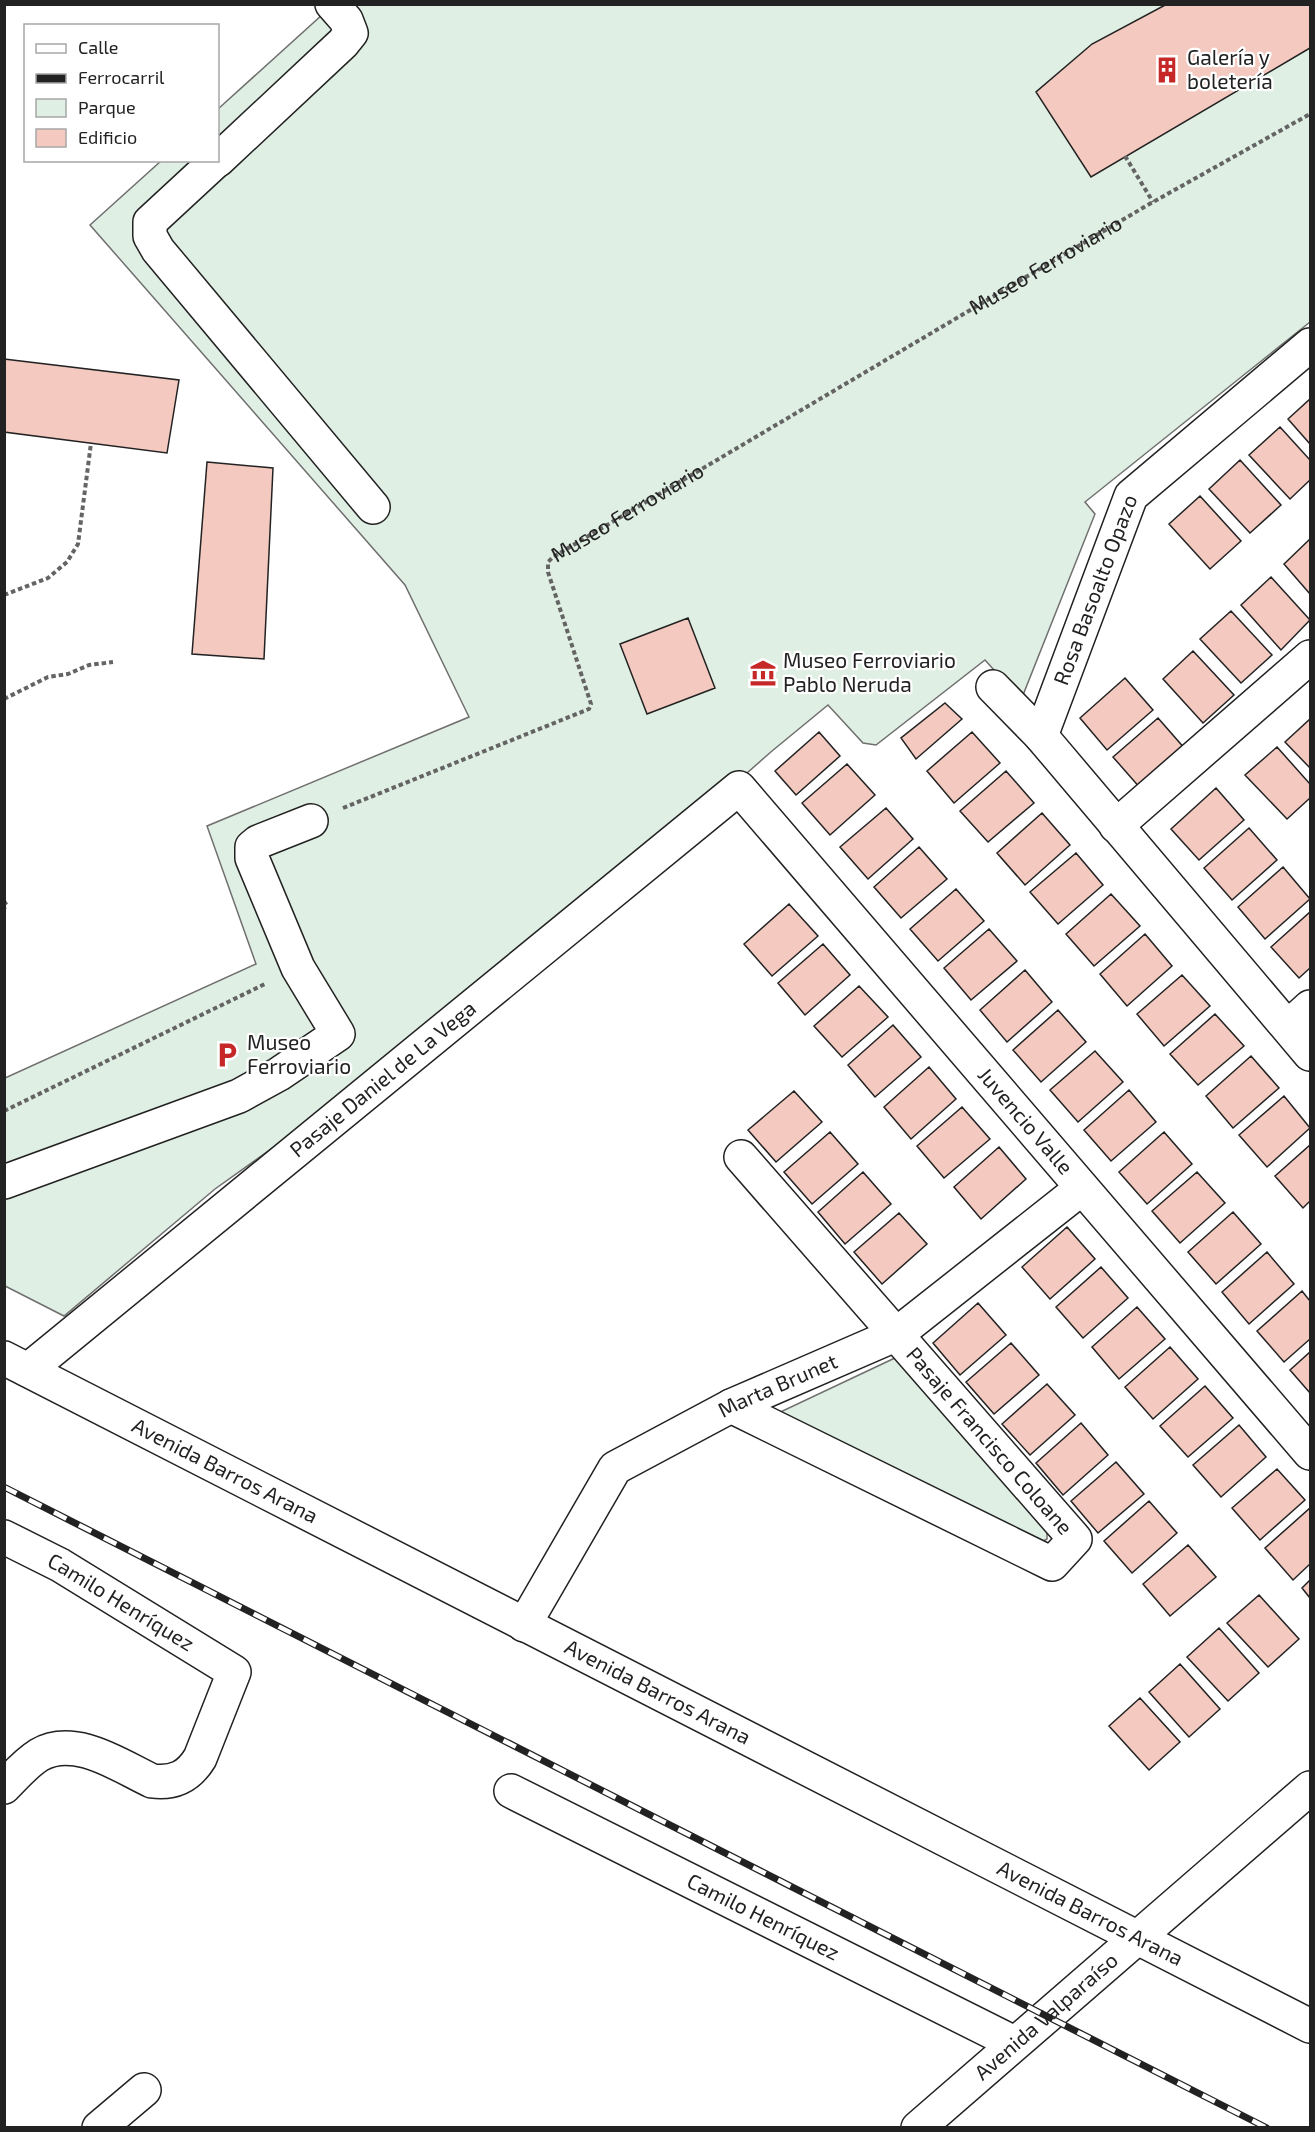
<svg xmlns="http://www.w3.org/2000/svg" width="1315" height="2132" font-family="'Exo 2',sans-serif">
	<rect width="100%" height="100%" fill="#fff"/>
	<!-- green -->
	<path fill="#e0efe3" stroke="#6f6f6f" stroke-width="1.5" d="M333 5H1310V322L1085 502 1095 514 1021 700 985 660 876 745 863 743 828 705 772 751 639 868 390 1064 215 1189 64 1316 5 1286V1078L256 964 207 826 469 717 405 585 90 225 161 161 218 160V109Z
		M897 1357 1047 1531V1539L1036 1545 774 1415Z"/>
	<!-- building -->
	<path fill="#f3c9c0" stroke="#222" stroke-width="1.5" d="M1167 4H1310V48L1091 177 1036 92 1092 44Z
		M4 359 179 380 167 453 4 432Z
		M1310 399V444L1288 419Z
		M1280 427 1310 460V480L1290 499 1249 455Z
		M1240 460 1281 505 1250 533 1209 489Z
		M207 462 273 468 264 659 192 654Z
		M1200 496 1241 541 1210 569 1169 524Z
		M1310 539V594L1284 564Z
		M1271 577 1310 620 1281 650 1241 605Z
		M1231 611 1272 655 1241 683 1200 639Z
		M688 618 715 688 647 714 620 644Z
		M1193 651 1234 695 1203 723 1163 679Z
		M1125 678 1153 710 1107 750 1080 718Z
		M945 703 962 719 916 759 901 738Z
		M1158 718 1186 750 1141 789 1113 757Z
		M1310 719V768L1285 742Z
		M819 732 840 756 796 795 775 771Z
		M972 732 1000 763 954 803 927 771Z
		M1277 747 1310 784V798L1287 819 1245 775Z
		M847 764 875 795 830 835 802 803Z
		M1006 771 1034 803 988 842 960 811Z
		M1216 788 1244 820 1199 860 1171 829Z
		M886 808 913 839 868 879 840 847Z
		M1042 813 1070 845 1025 885 997 853Z
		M1249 828 1277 860 1232 900 1204 868Z
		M919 847 947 879 901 918 874 887Z
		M1076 853 1103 885 1058 924 1030 892Z
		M1283 867 1310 899 1265 939 1238 907Z
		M956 889 984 921 938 961 910 929Z
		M1111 894 1140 926 1094 966 1066 934Z
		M789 904 818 936 772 976 744 944Z
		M1310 912V968L1299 978 1271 947Z
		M989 929 1017 961 971 1000 944 968Z
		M1145 934 1172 966 1127 1006 1100 974Z
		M823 944 850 975 805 1015 778 983Z
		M1025 970 1052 1002 1007 1042 980 1010Z
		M1182 975 1210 1006 1164 1046 1137 1014Z
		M859 986 888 1017 842 1057 814 1026Z
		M1058 1010 1086 1042 1041 1082 1013 1050Z
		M1215 1014 1244 1046 1198 1085 1170 1054Z
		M893 1025 921 1057 875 1097 848 1065Z
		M1095 1051 1123 1082 1078 1122 1050 1090Z
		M1251 1056 1279 1088 1233 1128 1206 1096Z
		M929 1067 956 1099 911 1139 884 1107Z
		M1129 1090 1156 1122 1111 1161 1084 1130Z
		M794 1091 822 1122 776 1162 748 1130Z
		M1284 1096 1310 1128 1267 1167 1239 1135Z
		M962 1107 990 1139 944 1178 917 1146Z
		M830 1132 858 1164 812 1204 784 1172Z
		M1164 1132 1192 1164 1147 1204 1119 1172Z
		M1310 1145V1201L1303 1208 1275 1176Z
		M999 1147 1026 1179 981 1219 954 1187Z
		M863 1172 891 1204 845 1244 818 1212Z
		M1197 1172 1225 1203 1180 1243 1152 1211Z
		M1233 1212 1261 1244 1216 1284 1188 1252Z
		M899 1213 927 1244 882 1284 854 1252Z
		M1067 1227 1095 1259 1050 1299 1022 1267Z
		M1267 1252 1294 1284 1249 1324 1222 1292Z
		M1101 1267 1128 1298 1083 1338 1056 1307Z
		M1302 1291 1310 1301V1339L1284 1362 1257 1331Z
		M978 1303 1006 1335 960 1375 933 1343Z
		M1137 1307 1165 1339 1119 1379 1092 1347Z
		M1011 1343 1039 1375 994 1414 966 1382Z
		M1170 1347 1198 1379 1153 1419 1125 1387Z
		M1310 1352V1393L1290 1370Z
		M1047 1384 1075 1415 1030 1455 1002 1424Z
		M1205 1386 1233 1418 1188 1457 1160 1426Z
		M1081 1423 1108 1455 1063 1495 1036 1463Z
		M1239 1425 1266 1457 1221 1497 1193 1465Z
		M1116 1462 1144 1494 1098 1533 1071 1501Z
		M1277 1469 1305 1500 1260 1540 1232 1508Z
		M1149 1501 1177 1533 1132 1573 1104 1541Z
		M1310 1508V1564L1293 1580 1265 1548Z
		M1188 1545 1216 1577 1170 1616 1143 1584Z
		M1310 1580V1598L1302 1588Z
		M1259 1595 1299 1639 1268 1667 1227 1623Z
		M1219 1628 1259 1673 1228 1701 1187 1657Z
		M1180 1664 1220 1709 1189 1737 1149 1692Z
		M1140 1698 1180 1742 1149 1770 1109 1726Z"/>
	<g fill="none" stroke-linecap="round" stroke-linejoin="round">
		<!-- minor casing -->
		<g stroke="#222" stroke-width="36">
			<g id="minor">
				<path d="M217 160 150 222V236L158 250 373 507"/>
				<path d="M218 160 343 43 351 33 346 20 332 4"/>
				<path d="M993 687 1041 736 1310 1054"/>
				<path id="s2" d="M1041 736 1131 496 1310 345"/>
				<path d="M1116 826 1310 657"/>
				<path d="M1288 1027 1310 1007"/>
				<path d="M4 1182 239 1096 279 1074 338 1034 298 968 252 858V847L258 842 311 821"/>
				<path id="s3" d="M28 1370 739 788 1310 1453"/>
				<path d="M731 1406 1052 1564 1075 1539 741 1157"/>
				<path id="s4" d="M4 1537 60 1565 234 1672 200 1758C189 1776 175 1784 152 1781 120 1766 75 1734 39 1755 26 1763 15 1776 4 1787"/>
				<path id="s5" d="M524 1625 615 1468 731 1406 897 1334 1082 1188"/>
				<path id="s6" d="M511 1791 1014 2043"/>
				<path d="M99 2128 144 2090"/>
			</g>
		</g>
		<!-- major casing -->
		<g stroke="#222" stroke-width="36">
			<g id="major">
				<path id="s7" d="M4 1358 1310 2026"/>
				<path id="s8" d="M918 2128 1310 1788"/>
			</g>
		</g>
		<!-- path -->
		<g stroke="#646464" stroke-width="4" stroke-dasharray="4.5 3" stroke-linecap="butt">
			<path d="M1125 156 1153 202"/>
			<path d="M4 595 48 578 67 562 78 544 91 443"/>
			<path d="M4 699 48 677 68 674 89 665 113 662"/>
			<path id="s1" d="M343 808 589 709 591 704 548 572V562L553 557 1146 206 1310 114"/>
			<path d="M4 901 7 906 4 908"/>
			<path d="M4 1111 267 983"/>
		</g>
		<!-- minor -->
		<use href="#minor" stroke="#fff" stroke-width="33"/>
		<!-- major -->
		<use href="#major" stroke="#fff" stroke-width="33"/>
		<!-- rail casing -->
		<g stroke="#222" stroke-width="7">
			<path id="rail" d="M4 1487 1267 2128"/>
		</g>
		<!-- rail -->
		<use href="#rail" stroke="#fff" stroke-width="4.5" stroke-dasharray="14" stroke-linecap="butt"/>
	</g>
	<!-- icons -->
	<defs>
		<g id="building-bare" transform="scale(2.07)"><path d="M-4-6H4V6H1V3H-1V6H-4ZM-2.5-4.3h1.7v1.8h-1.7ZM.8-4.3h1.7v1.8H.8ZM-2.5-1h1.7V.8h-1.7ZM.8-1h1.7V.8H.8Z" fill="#c62828" stroke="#fff" stroke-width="2.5" paint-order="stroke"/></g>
		<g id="museum-bare" transform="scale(2.07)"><path d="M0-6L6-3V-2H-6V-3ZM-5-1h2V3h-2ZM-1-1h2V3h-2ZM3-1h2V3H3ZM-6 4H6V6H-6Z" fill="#c62828" stroke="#fff" stroke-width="2.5" paint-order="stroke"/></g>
		<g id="parking-bare" transform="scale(2.07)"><path d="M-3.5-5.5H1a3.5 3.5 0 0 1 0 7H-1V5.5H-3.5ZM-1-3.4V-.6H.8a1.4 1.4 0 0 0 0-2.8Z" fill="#c62828" stroke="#fff" stroke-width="2.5" paint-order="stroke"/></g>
	</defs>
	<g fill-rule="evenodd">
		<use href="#building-bare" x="1167" y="70"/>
		<use href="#museum-bare" x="763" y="673"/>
		<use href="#parking-bare" x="227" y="1055"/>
	</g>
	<g text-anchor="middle" stroke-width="4.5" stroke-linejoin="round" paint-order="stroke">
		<!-- poi labels -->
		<g font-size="21" fill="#222" stroke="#fff" text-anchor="start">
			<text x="1187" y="65">Galería y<tspan x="1187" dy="24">boletería</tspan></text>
			<text x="783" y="668">Museo Ferroviario<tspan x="783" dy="24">Pablo Neruda</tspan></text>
			<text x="247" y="1050">Museo<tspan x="247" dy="24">Ferroviario</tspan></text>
		</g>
		<!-- street labels -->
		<g font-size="21" fill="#222" stroke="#fff">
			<text dy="7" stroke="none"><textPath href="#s1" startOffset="999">Museo Ferroviario</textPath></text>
			<text dy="7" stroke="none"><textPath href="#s1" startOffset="513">Museo Ferroviario</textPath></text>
			<text dy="7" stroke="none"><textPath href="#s2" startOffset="156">Rosa Basoalto Opazo</textPath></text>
			<text dy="7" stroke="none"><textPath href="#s3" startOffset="459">Pasaje Daniel de La Vega</textPath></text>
			<text dy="7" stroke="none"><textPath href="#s3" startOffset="1358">Juvencio Valle</textPath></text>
			<text dy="7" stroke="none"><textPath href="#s5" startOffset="364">Marta Brunet</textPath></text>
			<text transform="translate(989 1441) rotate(49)" y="7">Pasaje Francisco Coloane</text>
			<text dy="7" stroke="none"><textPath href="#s7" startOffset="248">Avenida Barros Arana</textPath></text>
			<text dy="7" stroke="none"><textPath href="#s4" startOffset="134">Camilo Henríquez</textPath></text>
			<text dy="7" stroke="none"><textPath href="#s7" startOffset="734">Avenida Barros Arana</textPath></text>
			<text dy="7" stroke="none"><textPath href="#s7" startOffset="1220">Avenida Barros Arana</textPath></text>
			<text dy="7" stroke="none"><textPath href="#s6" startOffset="282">Camilo Henríquez</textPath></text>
			<text dy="7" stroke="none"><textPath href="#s8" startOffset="170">Avenida Valparaíso</textPath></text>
		</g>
	</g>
	<!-- border -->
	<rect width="1315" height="2132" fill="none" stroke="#222222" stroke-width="12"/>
	<!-- legend -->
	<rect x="24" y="24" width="195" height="138" fill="#ffffff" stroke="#a7a7a7" stroke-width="1.5"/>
	<rect x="36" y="44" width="30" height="9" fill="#ffffff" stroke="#a7a7a7" stroke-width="1.5"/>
	<text x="78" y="54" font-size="18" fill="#222222">Calle</text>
	<rect x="36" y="74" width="30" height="9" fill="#222222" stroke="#a7a7a7" stroke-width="1.5"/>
	<text x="78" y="84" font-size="18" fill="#222222">Ferrocarril</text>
	<rect x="36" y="99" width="30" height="18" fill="#e0efe3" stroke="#a7a7a7" stroke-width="1.5"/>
	<text x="78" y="114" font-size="18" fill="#222222">Parque</text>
	<rect x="36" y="129" width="30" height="18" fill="#f3c9c0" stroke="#a7a7a7" stroke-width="1.5"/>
	<text x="78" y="144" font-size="18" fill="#222222">Edificio</text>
</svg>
